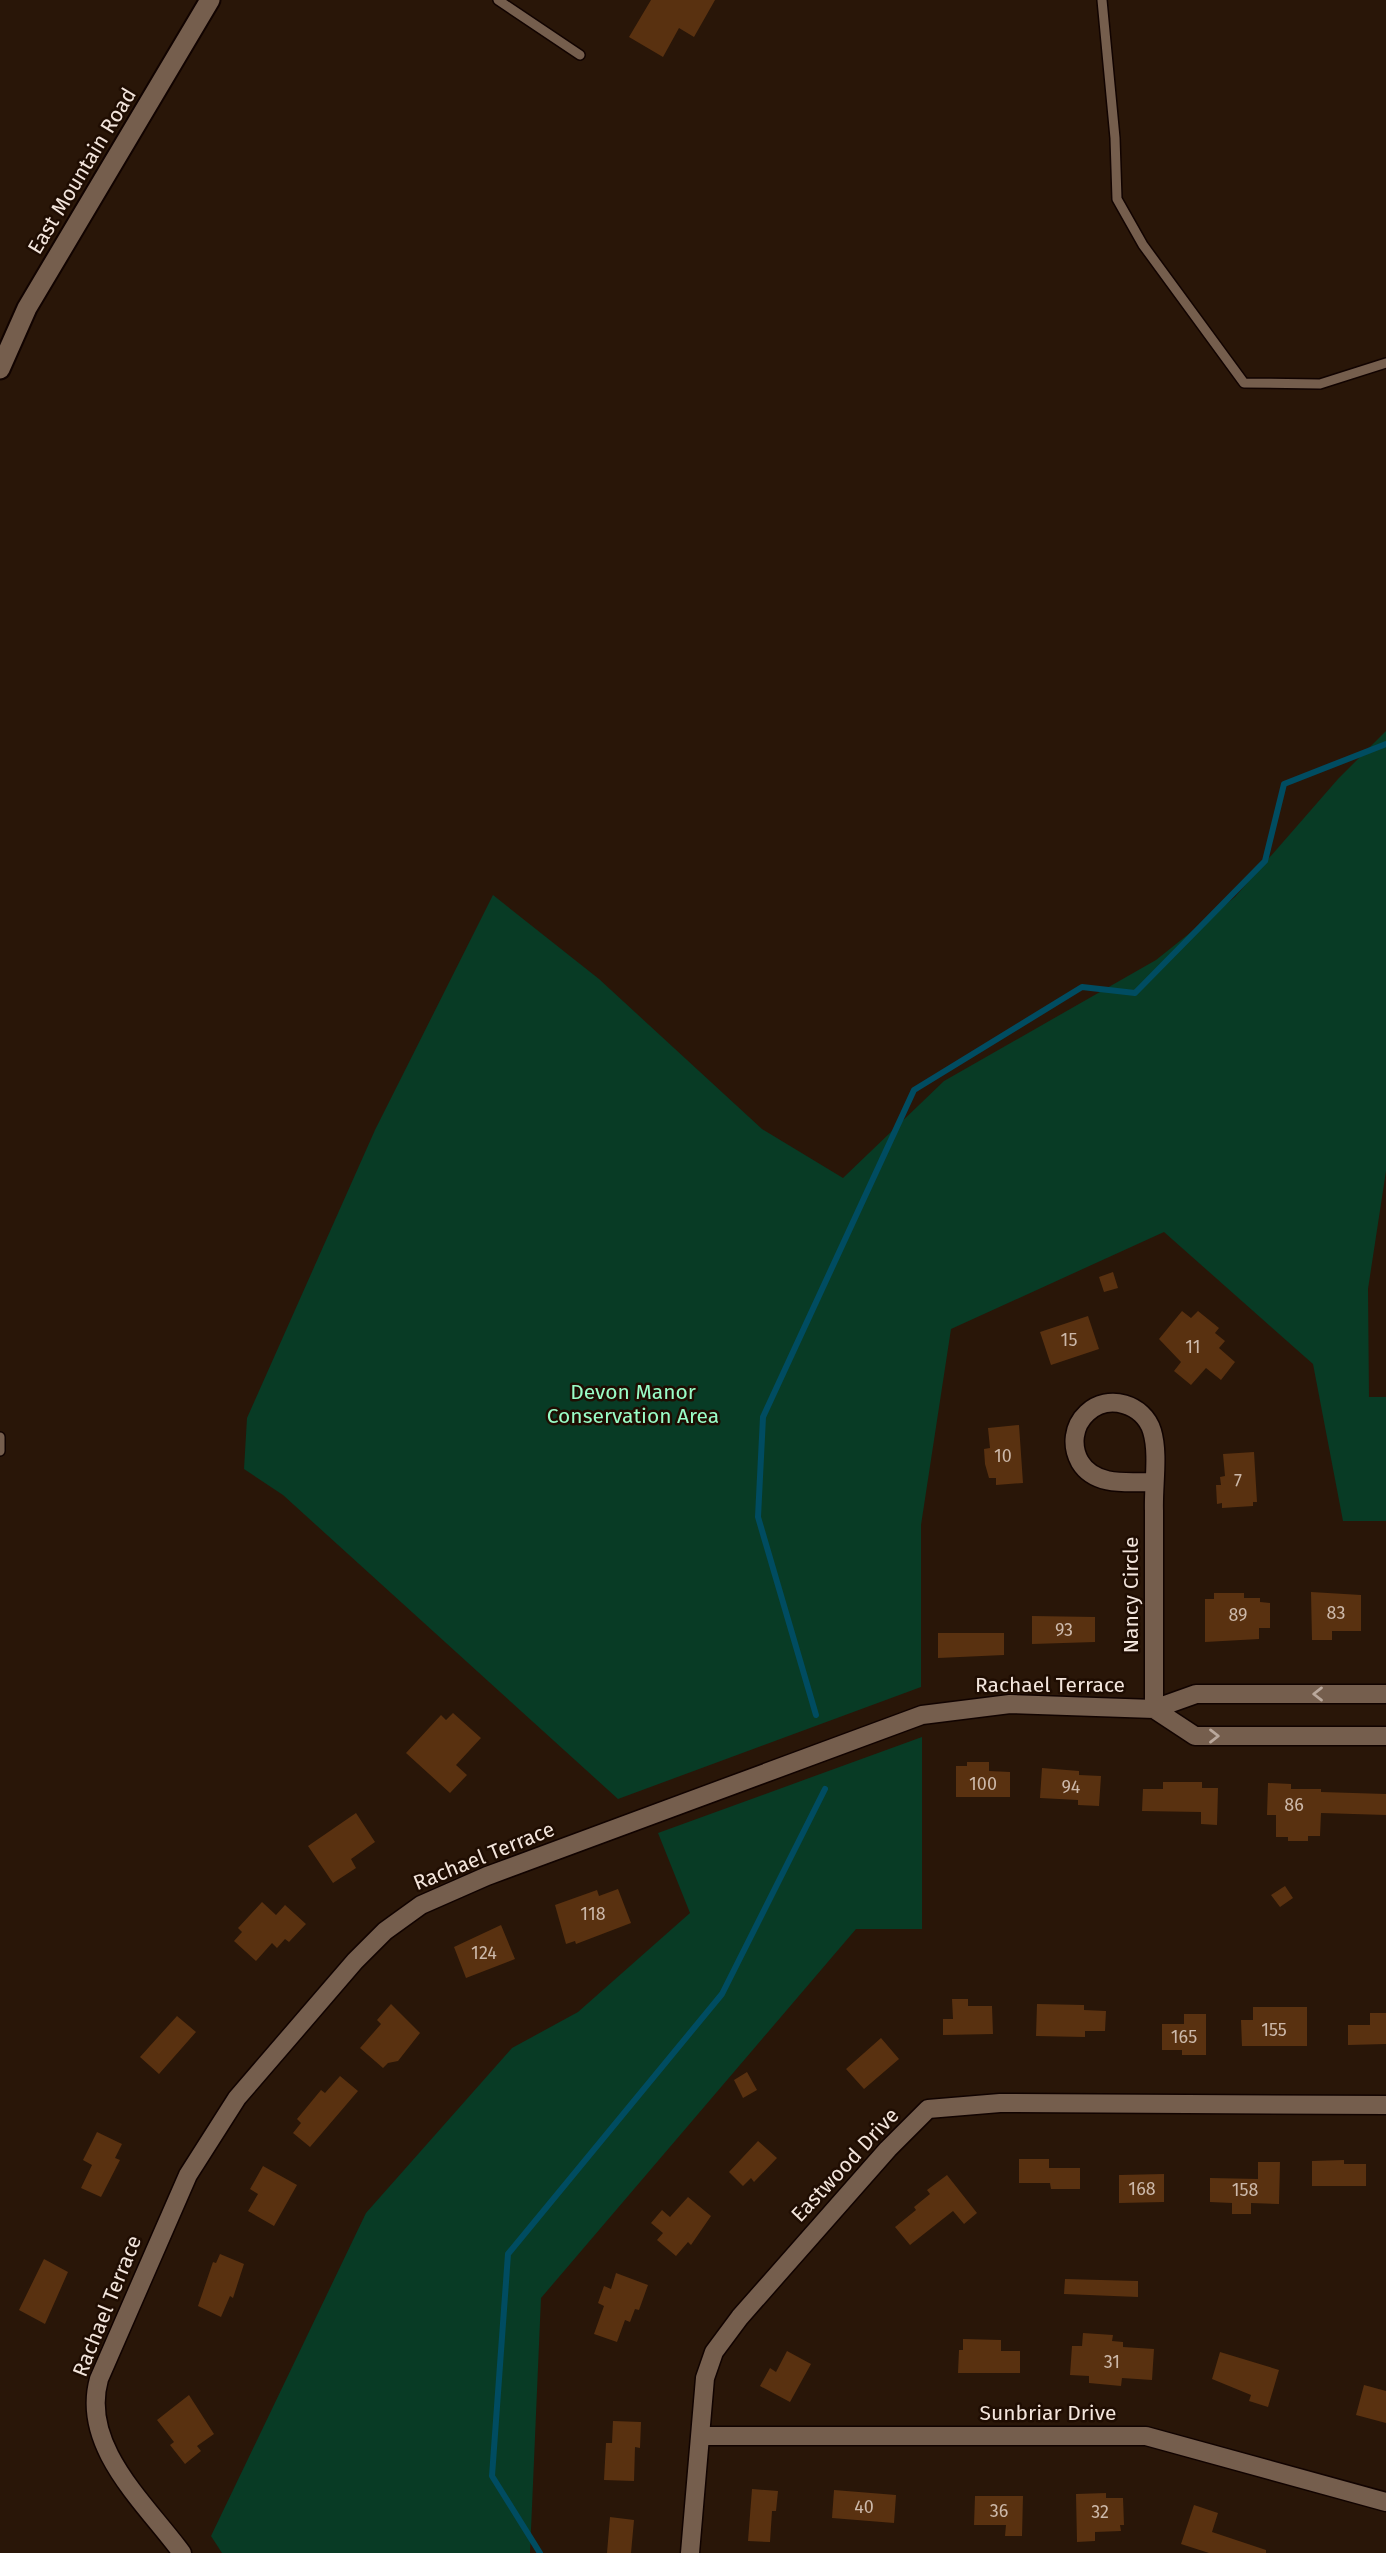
<svg xmlns="http://www.w3.org/2000/svg" width="1386" height="2553" font-family="'Fira Sans',sans-serif">
	<rect width="100%" height="100%" fill="#291608"/>
	<!-- green -->
	<path fill="#083b25" d="M1386 731V1171L1368 1289 1369 1397H1386V1521H1343L1313 1364 1164 1232 951 1329 921 1525V1687L618 1799 283 1495 244 1469 247 1418 375 1130 493 895 599 979 762 1129 843 1178 944 1081 1156 960 1235 897 1338 779Z
		M922 1737V1929H856L541 2298 530 2553H222L211 2536 366 2213 512 2048 578 2012 690 1913 658 1833Z"/>
	<g fill="none" stroke-linecap="round" stroke-linejoin="round">
		<!-- stream -->
		<path stroke="#004c61" stroke-width="6" d="M816 1715 758 1517 763 1417 914 1090 1082 987 1135 993 1265 861 1284 784 1386 744
			M540 2553 492 2476 508 2254 722 1994 825 1789"/>
	</g>
	<!-- building -->
	<path fill="#593110" d="M651 0H715L694 37 679 28 663 57 629 37Z
		M1113 1272 1118 1288 1104 1292 1099 1277Z
		M1182 1311 1191 1318 1198 1311 1219 1328 1215 1333 1225 1341 1219 1348 1235 1362 1221 1380 1206 1368 1191 1385 1174 1371 1181 1362 1159 1339Z
		M1088 1316 1099 1349 1051 1365 1040 1332Z
		M1019 1425 1023 1483 996 1485V1478H989L985 1464 984 1449 990 1448 988 1428Z
		M1254 1452 1257 1502H1253V1506L1222 1508V1503L1217 1504 1216 1485H1221L1220 1477 1225 1476 1223 1454Z
		M1311 1592 1361 1595V1631H1332V1640H1312Z
		M1214 1593H1244V1598H1260V1602L1270 1603V1628H1259V1639L1205 1642V1599H1214Z
		M1032 1616 1095 1617V1642L1032 1644Z
		M938 1633H1004V1655L938 1658Z
		M453 1713 481 1738 456 1765 467 1775 450 1793 406 1753 441 1715 446 1720Z
		M967 1762H989V1771L1010 1772V1797H956V1766H967Z
		M1042 1768 1079 1771V1775L1101 1776 1099 1806 1078 1805V1800L1040 1798Z
		M1163 1782H1202V1788H1218L1217 1825 1201 1824V1812L1142 1811 1143 1789H1163Z
		M1268 1783 1291 1784V1789H1321V1792L1386 1794V1815L1321 1813 1320 1836H1308V1841H1288V1837H1276V1815H1267Z
		M356 1813 375 1842 351 1859 356 1868 333 1883 308 1846Z
		M1285 1886 1293 1898 1280 1907 1271 1895Z
		M618 1889 631 1923 576 1944 575 1941 566 1944 555 1905 597 1890 599 1896Z
		M262 1902 276 1915 285 1905 306 1924 289 1942 285 1939 277 1948 272 1943 256 1961 234 1941 242 1932 238 1928Z
		M501 1925 515 1959 466 1978 454 1947Z
		M952 1999H968V2006H992L993 2034 943 2035V2019H953Z
		M391 2004 420 2033 398 2061 388 2063 383 2068 360 2048 381 2024 377 2020Z
		M1037 2004 1084 2005V2010L1106 2011 1105 2031H1085V2037L1036 2036Z
		M1253 2007H1307V2046H1242L1241 2020H1253Z
		M1370 2013H1386V2044L1348 2045V2025H1370Z
		M1184 2014H1206V2055H1182V2050H1162V2024H1184Z
		M177 2016 196 2032 159 2074 140 2057Z
		M881 2038 899 2059 864 2089 846 2069Z
		M747 2072 757 2090 743 2098 734 2080Z
		M340 2076 358 2091 310 2147 293 2133 301 2123 297 2119 321 2090 325 2093Z
		M97 2132 122 2144 115 2158 120 2160 101 2197 81 2188 92 2165 83 2160Z
		M758 2141 777 2158 754 2182 751 2178 743 2186 729 2172Z
		M1019 2159H1049V2168H1080V2189H1051L1050 2183H1019Z
		M1344 2160V2164H1366V2186H1312V2161Z
		M1258 2162H1280L1279 2204 1251 2203V2214H1232V2203L1210 2202V2178L1258 2179Z
		M263 2166 297 2185 274 2226 248 2211 258 2194 250 2189Z
		M1164 2174V2202L1119 2203V2175Z
		M947 2175 977 2213 964 2224 953 2211 910 2245 895 2227 916 2210 914 2207 930 2194 927 2190Z
		M688 2197 711 2216 691 2245 688 2242 676 2256 657 2240 663 2233 651 2223 662 2210 670 2217Z
		M220 2254 244 2264 233 2298 230 2296 221 2317 198 2306 213 2262 216 2263Z
		M44 2259 68 2272 45 2324 19 2310Z
		M616 2273 648 2285 639 2310 635 2309 630 2322 625 2320 617 2342 594 2334 604 2306 598 2303 604 2286 611 2289Z
		M1065 2279 1138 2281V2297L1064 2294Z
		M1083 2333 1113 2335 1112 2341 1123 2342V2347L1154 2349 1152 2380 1122 2378 1121 2386 1089 2383V2376L1070 2375 1072 2346H1082Z
		M963 2339 1001 2340V2351H1020V2373H958L959 2350H963Z
		M787 2351 811 2364 790 2402 760 2386 770 2368 776 2372Z
		M1220 2352 1279 2370 1268 2407 1249 2401 1251 2395 1212 2379Z
		M1364 2385 1386 2391V2423L1356 2415Z
		M189 2395 214 2434 197 2446 201 2451 185 2464 170 2445 174 2442 157 2420Z
		M613 2421 641 2422 640 2448 635 2447 634 2481 604 2480 606 2443H612Z
		M752 2489 778 2491 776 2511H772L770 2542 748 2541Z
		M834 2490 896 2495 894 2523 832 2518Z
		M1106 2493V2498H1123L1124 2525H1120L1121 2531 1095 2532V2541L1077 2542 1076 2494Z
		M975 2496H1023L1022 2536H1005L1006 2525H974Z
		M1194 2505 1218 2513 1212 2532 1266 2550V2553H1209L1181 2544Z
		M610 2517 634 2520 631 2553H607Z"/>
	<g fill="none" stroke-linecap="round" stroke-linejoin="round">
		<!-- service casing -->
		<g stroke="#110300" stroke-width="12">
			<path id="service" d="M498 0 580 55
				M1102 0 1115 138 1117 199 1143 245 1244 383 1320 384 1386 363
				M0 1437V1451"/>
		</g>
		<!-- minor casing -->
		<g stroke="#110300" stroke-width="21">
			<path id="minor" d="M1153 1482C1129 1482 1095 1487 1080 1462 1071 1446 1073 1426 1087 1413 1108 1393 1144 1404 1152 1431 1159 1454 1153 1486 1154 1511 1154 1577 1154 1643 1154 1709
				M1154 1709 1195 1736H1386
				M700 2436H1146L1386 2502
				M182 2553C145 2503 80 2446 99 2379L188 2175 237 2098 355 1961 385 1931 421 1905 487 1876 922 1715 1010 1704 1154 1709 1196 1694H1386
				M690 2553 705 2378 714 2352 740 2317 888 2149 928 2109 1000 2103 1386 2105"/>
		</g>
		<!-- secondary casing -->
		<g stroke="#110300" stroke-width="23">
			<path id="secondary" d="M0 369 27 308 210 0"/>
		</g>
		<!-- service -->
		<use href="#service" stroke="#755e4d" stroke-width="9"/>
		<!-- minor -->
		<use href="#minor" stroke="#755e4d" stroke-width="18"/>
		<!-- secondary -->
		<use href="#secondary" stroke="#755e4d" stroke-width="19"/>
	</g>
	<!-- one-way arrows -->
	<defs><path id="oneway-chevron" d="M-2-3.5L2.5 0L-2 3.5" fill="none" stroke-width="1.6" stroke-linecap="round" stroke-linejoin="round" transform="scale(1.75)"/></defs>
	<g stroke="#baa89c">
		<use href="#oneway-chevron" transform="translate(1318 1694) rotate(-180)"/>
		<use href="#oneway-chevron" transform="translate(1214 1736)"/>
	</g>
	<g text-anchor="middle" stroke-width="5" stroke-linejoin="round" paint-order="stroke">
		<!-- number labels -->
		<g font-size="18" fill="#ccb8a9">
			<text x="1069" y="1346">15</text>
			<text x="1193" y="1353">11</text>
			<text x="1003" y="1462">10</text>
			<text x="1238" y="1487">7</text>
			<text x="1336" y="1619">83</text>
			<text x="1238" y="1621">89</text>
			<text x="1064" y="1636">93</text>
			<text x="983" y="1790">100</text>
			<text x="1071" y="1793">94</text>
			<text x="1294" y="1811">86</text>
			<text x="593" y="1920">118</text>
			<text x="484" y="1959">124</text>
			<text x="1274" y="2036">155</text>
			<text x="1184" y="2043">165</text>
			<text x="1142" y="2195">168</text>
			<text x="1245" y="2196">158</text>
			<text x="1112" y="2368">31</text>
			<text x="864" y="2513">40</text>
			<text x="999" y="2517">36</text>
			<text x="1100" y="2518">32</text>
		</g>
		<!-- street labels -->
		<g font-size="21" fill="#f3e5dc" stroke="#1f0d02">
			<text transform="translate(82 171) rotate(-59)" y="7">East Mountain Road</text>
			<text transform="translate(1131 1595) rotate(-90)" y="7">Nancy Circle</text>
			<text x="1050" y="1692">Rachael Terrace</text>
			<text transform="translate(484 1856) rotate(-22)" y="7">Rachael Terrace</text>
			<text transform="translate(845 2165) rotate(-47)" y="7">Eastwood Drive</text>
			<text transform="translate(107 2306) rotate(-68)" y="7">Rachael Terrace</text>
			<text x="1048" y="2420">Sunbriar Drive</text>
		</g>
		<!-- park labels -->
		<g font-size="21" fill="#99fdc7" stroke="#1f0d02">
			<text x="633" y="1399">Devon Manor<tspan x="633" dy="24">Conservation Area</tspan></text>
		</g>
	</g>
</svg>
